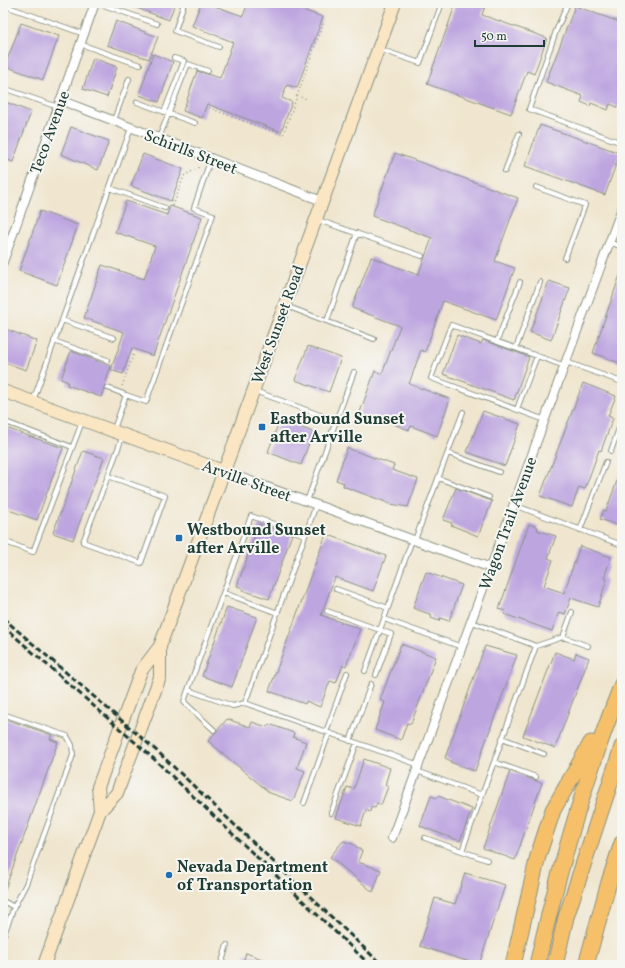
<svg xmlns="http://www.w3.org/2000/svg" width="625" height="968" font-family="Vollkorn,serif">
	<rect width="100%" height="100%" fill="#f6f6f2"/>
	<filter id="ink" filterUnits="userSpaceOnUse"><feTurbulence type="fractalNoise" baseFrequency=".025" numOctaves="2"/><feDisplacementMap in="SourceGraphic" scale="8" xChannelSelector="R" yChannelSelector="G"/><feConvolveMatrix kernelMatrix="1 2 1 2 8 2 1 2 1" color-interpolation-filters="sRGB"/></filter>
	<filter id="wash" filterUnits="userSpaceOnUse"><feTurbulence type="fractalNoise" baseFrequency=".012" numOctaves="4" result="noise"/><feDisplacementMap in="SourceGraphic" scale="16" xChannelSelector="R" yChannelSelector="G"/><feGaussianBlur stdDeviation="0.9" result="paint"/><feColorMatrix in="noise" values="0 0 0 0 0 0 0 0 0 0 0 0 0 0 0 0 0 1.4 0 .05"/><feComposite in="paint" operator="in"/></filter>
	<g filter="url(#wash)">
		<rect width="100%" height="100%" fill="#f0e6cf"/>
		<g id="blocks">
			<!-- building -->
			<path fill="#bda5e0" d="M123 3H175L169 20Z
				M201 3H206L243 16 248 3H282L323 17 297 88 287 85 282 98 292 102 281 132 207 104 202 118 183 111 197 71 220 78 233 42 192 26Z
				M456 3H486L482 15 547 38 534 74 527 71 511 114 427 84Z
				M575 6 622 23V109L610 104 608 110 591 103 590 106 581 102 583 96 546 82Z
				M116 21 158 37 149 59 107 45Z
				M21 23 59 36 43 80 5 66Z
				M153 54 173 62 159 102 139 95Z
				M93 58 117 67 107 97 83 89Z
				M3 101 31 112 13 162 3 158Z
				M540 125 620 153 605 195 525 166Z
				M71 127 109 141 98 170 61 154Z
				M395 153 518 198 495 261 515 268 496 320 443 301 425 352 421 350 409 384 450 399 437 436 411 426 409 430 372 416 370 419 359 415 375 371 382 374 400 326 352 308 371 257 418 275 432 238 372 216Z
				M143 154 183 169 171 201 131 186Z
				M126 201 167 215 170 206 202 217 153 356 132 348 123 374 111 370 124 332 84 318 102 265 144 279 155 246 115 232Z
				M40 211 78 225 57 285 19 271Z
				M621 272H622V364L593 353Z
				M549 281 570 288 551 340 530 332Z
				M3 328 37 341 26 370 3 362Z
				M457 335 481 344 483 340 529 357 514 400 443 374Z
				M308 346 341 358 329 392 295 380Z
				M71 351 111 366 101 397 67 385 68 382 61 379Z
				M583 383 616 396 608 416 613 418 601 451 599 450 585 489 579 487 572 507 540 496Z
				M483 411 520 424 505 466 467 452Z
				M280 419 288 422 289 420 296 422 295 425 313 432 301 465 268 452Z
				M3 427 63 448 37 520 3 508Z
				M347 448 394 465 392 470 418 479 408 507 391 504 343 486 344 483 336 480Z
				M83 451 104 458 73 540 53 533Z
				M621 470H622V527L600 519 604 510 606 511Z
				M456 488 492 501 478 536 451 525 452 523 443 520Z
				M259 524 292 534 269 599 242 590 243 588 237 586Z
				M529 524 538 527 537 530 556 536 548 558 553 560 544 586 564 593 580 546 611 557 604 578 607 579 598 607 571 598 565 614 559 612 552 631 504 614 505 611 499 609Z
				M326 534 386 556 373 591 335 577 321 615 360 629 346 666 343 665 336 683 330 681 320 707 306 701 305 704 269 691Z
				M426 572 462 585 449 621 440 618 439 621 431 618 432 615 413 608Z
				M227 607 257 617 232 687 202 676Z
				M401 644 436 657 411 724 407 723 401 740 375 730 385 702 380 700Z
				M485 646 517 655 475 771 450 762 451 761 445 758Z
				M555 652 574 659 576 653 589 658 555 748 523 736Z
				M3 718 52 735 50 739 58 742 4 892Z
				M227 719 250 727 252 722 267 727 269 724 294 733 293 737 306 742 297 768 305 771 293 801 270 793 208 741Z
				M364 759 390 768 385 785 388 787 381 805 377 803 375 808 371 807 370 812 366 810 361 826 336 818 347 787 354 789Z
				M510 771 542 783 515 860 483 848Z
				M431 796 437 798 438 796 472 809 460 841 420 826Z
				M343 841 353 844 362 851 358 862 381 870 373 892 330 857Z
				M465 873 505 885 479 965 420 946 435 898 455 904Z
				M246 953 275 964V965H242Z"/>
		</g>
	</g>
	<g filter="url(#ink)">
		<use href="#blocks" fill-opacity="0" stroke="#889282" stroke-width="1"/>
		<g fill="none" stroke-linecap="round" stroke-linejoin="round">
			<!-- lane casing -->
			<g stroke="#889282" stroke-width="6">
				<path id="lane" d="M98 3 157 24
					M184 3 175 31 219 47
					M568 3 556 31 529 109 622 143
					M3 5 84 34
					M3 36 4 33
					M80 44 140 65
					M379 49 420 63 442 3
					M3 88 58 107
					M137 102 195 123
					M164 112 184 61 174 58
					M114 120 129 79
					M159 138 188 64 208 71
					M505 171 519 134
					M536 187 585 205 565 258
					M110 188 165 208
					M318 220 422 256
					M609 242 622 247
					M286 306 374 339
					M62 320 114 338
					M327 321 357 233
					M54 341 107 360
					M497 341 520 282
					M516 348 540 282
					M566 362 622 382
					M108 388 126 395 114 429
					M255 391 336 421 354 372
					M126 395 146 402 213 215 194 208 211 158
					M33 401 131 128
					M517 409 537 356
					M545 420 431 378 451 325 565 366
					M3 421 72 447
					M611 451 622 420
					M448 453 499 472
					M108 476 83 542 141 563 165 496 108 476 123 435
					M438 478 489 497
					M307 501 336 421
					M514 505 622 545
					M580 530 606 462
					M305 535 251 516 188 690 233 706 245 703 316 505
					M412 540 384 619 462 647
					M415 540 463 412
					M3 541 33 552 82 422
					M336 589 388 608
					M224 593 278 613
					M327 611 391 634 376 675
					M472 622 536 646 482 795
					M563 637 572 612
					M536 646 563 637 588 646
					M365 671 384 619
					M188 690 184 702 214 730
					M245 703 419 765
					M3 714 67 736 72 745 73 755 26 884 14 907 3 937
					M326 732 347 673
					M502 738 544 754
					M350 741 371 684
					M494 762 536 777
					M417 771 482 795 462 851 425 838
					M304 803 329 733
					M331 813 357 743
					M462 851 487 860
					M3 901 14 907
					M221 965 227 945"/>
			</g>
			<!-- street casing -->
			<g stroke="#889282" stroke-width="10">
				<path id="street" d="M60 100 322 201
					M3 262 95 3
					M223 471 491 568
					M392 838 622 208"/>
			</g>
			<!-- secondary casing -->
			<g stroke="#889282" stroke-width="14">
				<path id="secondary" d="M3 391 223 471
					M100 811 117 793 160 677V646
					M44 965 100 811 98 787 141 671 160 646 395 3"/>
			</g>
			<!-- highway casing -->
			<g stroke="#889282" stroke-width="17">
				<path id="highway" d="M513 965 538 856 553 810 591 743
					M537 965C559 868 585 777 622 684
					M555 965 566 917 622 747
					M586 965 609 882 622 843"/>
			</g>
			<!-- path -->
			<path stroke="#889282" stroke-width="1.5" stroke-dasharray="1 3" stroke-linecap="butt" d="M297 96 307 99
				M209 108 283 135 324 21
				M173 206 184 176 201 166
				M122 386 134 353"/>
			<!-- lane -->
			<use href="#lane" stroke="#fff" stroke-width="4"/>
			<!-- street -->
			<use href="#street" stroke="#fff" stroke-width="8"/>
			<!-- secondary -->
			<use href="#secondary" stroke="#fbe6c4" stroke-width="12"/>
			<!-- highway -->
			<use href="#highway" stroke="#f6c06b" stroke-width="15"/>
			<!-- rail -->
			<path stroke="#1f3d34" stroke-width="3" stroke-dasharray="6 3" stroke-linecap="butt" d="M3 618 158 752 382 965
				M3 626 154 759 370 965"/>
		</g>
	</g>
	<!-- markers -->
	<g fill="#1f6fb2" stroke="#f6f6f2" stroke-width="1.5">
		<rect x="258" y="423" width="8" height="8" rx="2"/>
		<rect x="175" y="534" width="8" height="8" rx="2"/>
		<circle cx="169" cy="875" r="4"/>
	</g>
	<g text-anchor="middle" stroke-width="4" stroke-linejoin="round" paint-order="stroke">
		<!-- street labels -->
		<g font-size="16" fill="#1f3d34" stroke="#f6f6f2">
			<text transform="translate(49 132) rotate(-70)" y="6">Teco Avenue</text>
			<text transform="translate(191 151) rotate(21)" y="6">Schirlls Street</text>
			<text transform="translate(277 324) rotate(-70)" y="6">West Sunset Road</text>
			<text transform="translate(247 480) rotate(20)" y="6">Arville Street</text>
			<text transform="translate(507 523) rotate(-70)" y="6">Wagon Trail Avenue</text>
		</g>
		<!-- poi labels -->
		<g font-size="16" font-weight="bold" fill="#1f3d34" stroke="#f6f6f2" text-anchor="start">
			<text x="270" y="424">Eastbound Sunset<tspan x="270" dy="18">after Arville</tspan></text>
			<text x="187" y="535">Westbound Sunset<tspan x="187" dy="18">after Arville</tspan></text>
			<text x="177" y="872">Nevada Department<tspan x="177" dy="18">of Transportation</tspan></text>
		</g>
	</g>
	<!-- margin -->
	<rect width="625" height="968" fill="none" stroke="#f6f6f2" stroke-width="16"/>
	<!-- scale -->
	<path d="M475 40v6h69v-6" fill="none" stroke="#1f3d34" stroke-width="2"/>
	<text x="481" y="40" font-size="12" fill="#1f3d34" stroke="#f6f6f2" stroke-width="3" paint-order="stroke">50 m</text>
</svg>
